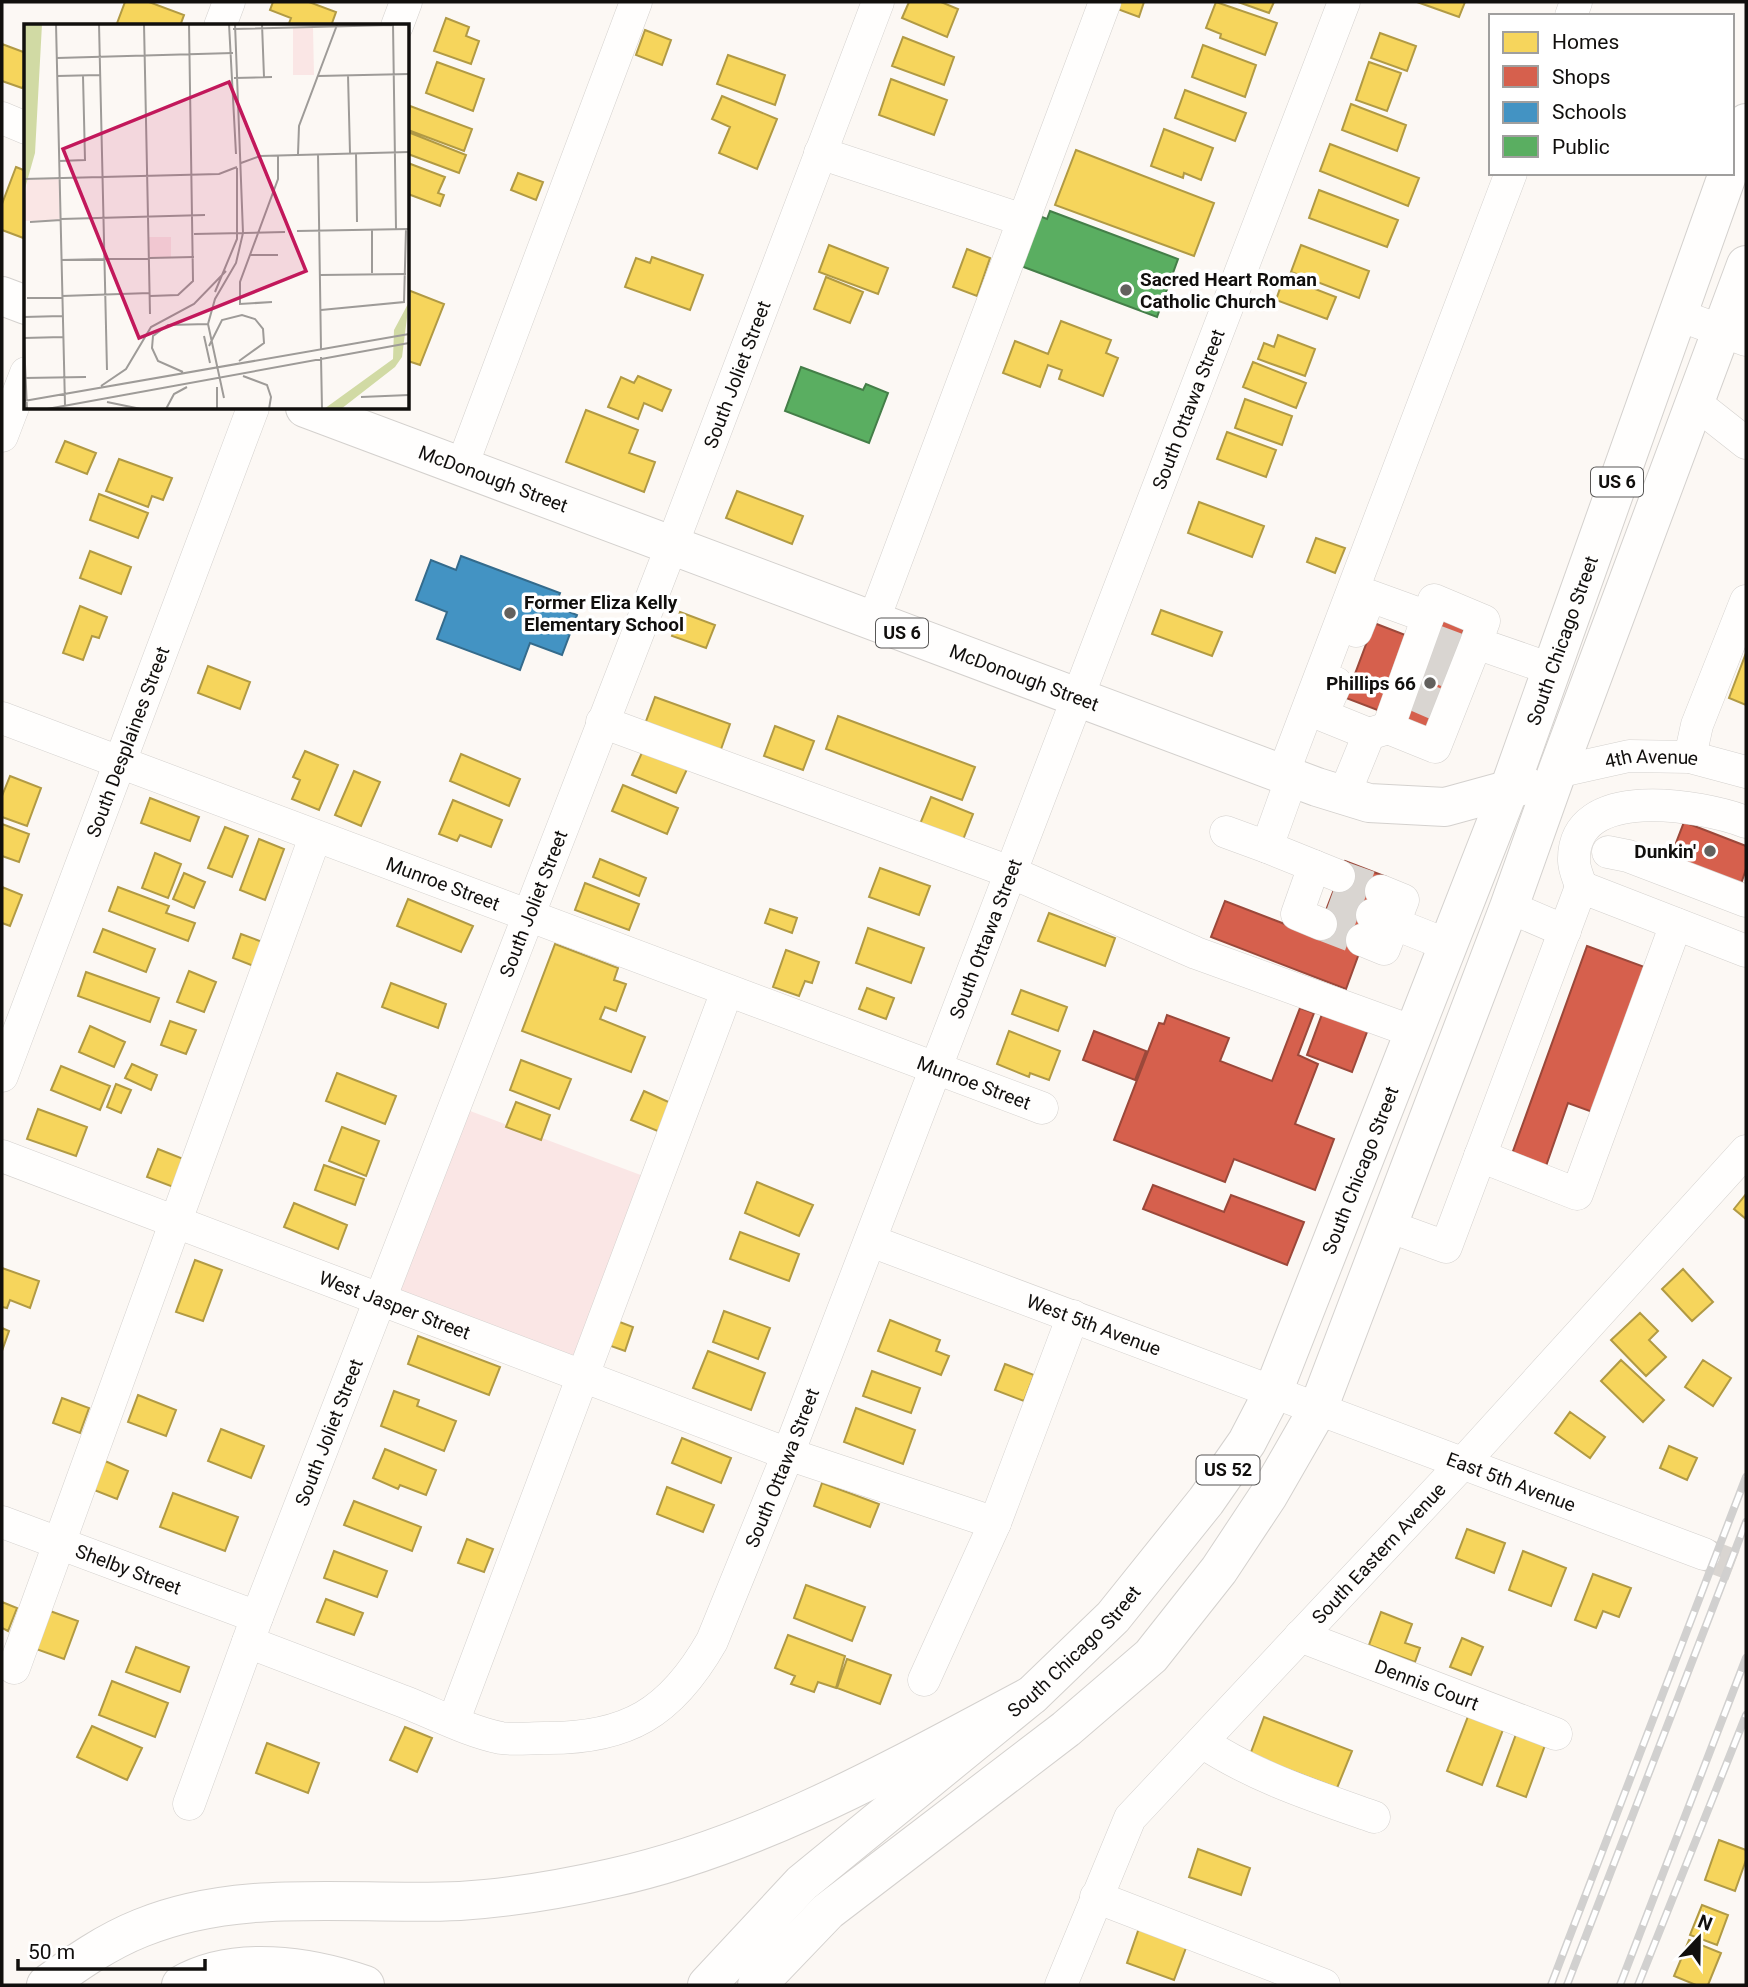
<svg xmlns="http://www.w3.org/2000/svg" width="1748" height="1987" font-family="Roboto,sans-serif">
	<rect width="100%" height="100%" fill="#fcf8f4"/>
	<!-- green -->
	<path fill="#fae6e5" d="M457 1106 654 1180 581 1373 383 1298Z"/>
	<!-- homes -->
	<path fill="#f6d55c" stroke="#b19a44" stroke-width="2" d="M125 2H149L184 15 180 26H116Z
		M273 2H309L336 12 331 26H288L291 18 270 10Z
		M909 2H941L958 9 947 37 902 18Z
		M1114 2H1144L1139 17 1112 7Z
		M1216 2 1277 23 1265 55 1220 38 1221 34 1206 28Z
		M1238 2H1274L1269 13Z
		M1417 2H1465L1459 17Z
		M446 18 469 27 466 36 479 41 471 64 434 51Z
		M645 30 671 40 662 65 636 55Z
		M1380 33 1416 46 1407 71 1371 58Z
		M903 37 954 57 944 85 892 66Z
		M2 44 26 53V83L22 88 2 81Z
		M1203 45 1256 65 1245 97 1192 77Z
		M728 55 785 75 775 105 717 84Z
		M437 62 484 79 473 111 426 93Z
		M1369 62 1401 73 1387 111 1356 100Z
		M891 79 947 100 934 135 879 115Z
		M1185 90 1246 113 1235 141 1175 118Z
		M722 96 777 119 757 169 719 153 730 127 712 119Z
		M1351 104 1406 125 1397 151 1342 130Z
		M410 106 472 129 464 151 408 130Z
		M1164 129 1213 148 1201 180 1184 173 1183 178 1151 166Z
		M408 132 466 155 459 173 408 154Z
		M1330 144 1419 178 1408 206 1320 171Z
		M1076 150 1214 203 1194 256 1055 205Z
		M408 163 445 177 438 193 444 195 440 206 408 194Z
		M16 167 26 171V239L2 230V204Z
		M518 173 543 182 536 200 511 190Z
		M1319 190 1398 220 1387 247 1309 218Z
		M829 245 888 268 878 294 819 272Z
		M1301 245 1369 271 1359 298 1291 272Z
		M967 249 990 258 977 296 953 287Z
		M652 257 703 275 690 310 625 287 636 258 650 263Z
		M826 277 863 292 850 323 814 309Z
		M1284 277 1336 297 1327 319 1276 300Z
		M408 290 444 304 420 365 408 361Z
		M1061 321 1111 340 1106 353 1118 358 1103 396 1059 379 1062 370 1048 365 1040 387 1003 373 1015 341 1048 354Z
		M1278 335 1315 349 1305 376 1258 359 1264 343 1274 347Z
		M1253 362 1306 383 1296 408 1243 387Z
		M638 376 671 390 662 411 644 403 638 419 608 407 621 377 634 383Z
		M1245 399 1292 416 1282 445 1235 428Z
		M586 410 638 430 629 453 655 462 644 492 566 462Z
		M1227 432 1276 450 1266 477 1217 459Z
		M65 441 96 453 87 474 56 462Z
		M119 459 172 478 163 500 152 496 148 507 106 491Z
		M737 491 803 516 792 544 726 518Z
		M99 494 148 513 138 538 90 520Z
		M1199 502 1264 526 1252 557 1188 533Z
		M1316 538 1345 548 1335 573 1307 562Z
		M90 551 131 567 121 594 80 578Z
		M80 606 107 617 99 638 92 636 83 660 63 653Z
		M1161 610 1222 632 1212 656 1152 634Z
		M680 612 715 625 706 648 672 636Z
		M1746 653V705L1729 698Z
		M208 666 250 682 240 709 198 693Z
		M655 697 730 724 720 752 645 724Z
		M838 716 975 767 962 800 826 749Z
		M775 726 814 741 803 770 764 756Z
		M644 748 688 767 676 793 632 775Z
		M305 751 338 765 319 810 292 799 300 780 293 777Z
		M461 754 520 779 509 806 450 781Z
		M354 771 380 782 361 826 335 815Z
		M10 776 41 788 27 826 2 817V796Z
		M623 785 678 808 667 834 612 811Z
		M931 797 973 814 961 845 918 829Z
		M150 798 199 817 190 841 141 823Z
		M453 800 502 820 491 847 460 835 457 841 439 834Z
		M2 824 29 834 19 862 2 856Z
		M225 827 248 836 232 877 208 868Z
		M259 839 284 849 265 900 240 890Z
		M155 853 181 864 168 898 142 888Z
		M600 859 646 878 639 896 593 877Z
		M880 868 930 886 919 915 869 897Z
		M184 873 205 882 194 908 173 899Z
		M585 883 639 904 629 930 575 910Z
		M2 887 22 895 10 926 2 923Z
		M118 887 169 906 166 913 195 923 188 941 109 911Z
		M408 899 473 926 461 952 397 926Z
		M770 909 797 918 792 933 765 923Z
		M1049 913 1115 938 1105 966 1038 941Z
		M868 928 924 948 911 983 856 963Z
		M103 929 155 949 146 972 94 952Z
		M241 934 268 944 259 968 233 958Z
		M555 944 618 968 614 980 626 984 616 1011 605 1007 600 1019 645 1037 631 1072 522 1031Z
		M786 950 819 962 812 983 805 981 799 996 773 987Z
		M189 971 216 982 204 1012 177 1002Z
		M86 972 159 998 150 1022 78 996Z
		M391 983 446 1004 438 1028 382 1007Z
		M867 988 894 998 886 1019 859 1009Z
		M1021 990 1067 1007 1058 1031 1012 1014Z
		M170 1021 196 1030 186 1054 161 1045Z
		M90 1026 125 1042 114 1067 79 1052Z
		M1009 1031 1060 1051 1049 1080 1030 1073 1029 1077 997 1064Z
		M521 1060 571 1079 559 1109 510 1090Z
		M132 1064 157 1075 151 1090 125 1078Z
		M61 1066 110 1086 100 1110 51 1090Z
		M337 1073 396 1096 385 1124 326 1101Z
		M116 1084 131 1090 121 1113 107 1107Z
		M644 1091 673 1104 660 1132 631 1120Z
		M516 1102 550 1115 541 1140 506 1127Z
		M38 1109 87 1127 76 1156 27 1139Z
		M342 1127 379 1141 366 1176 329 1161Z
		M158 1149 186 1160 176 1188 147 1177Z
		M324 1165 364 1179 355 1205 315 1190Z
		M757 1182 813 1205 799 1236 745 1213Z
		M1746 1194V1219L1734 1209Z
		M294 1203 347 1225 338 1249 284 1227Z
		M740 1232 799 1254 789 1281 730 1259Z
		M195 1260 222 1270 203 1321 176 1312Z
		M2 1268 39 1281 30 1308 10 1300 7 1308 2 1307Z
		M1683 1269 1713 1302 1692 1321 1662 1289Z
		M724 1311 770 1328 758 1359 713 1342Z
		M1640 1313 1658 1331 1649 1340 1666 1357 1646 1376 1611 1340Z
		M890 1320 940 1340 936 1351 949 1356 941 1375 878 1351Z
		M617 1321 633 1327 625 1351 608 1345Z
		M2 1328 9 1331 2 1351Z
		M418 1336 500 1367 489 1395 408 1364Z
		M708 1351 765 1373 751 1410 693 1388Z
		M1621 1360 1664 1400 1643 1422 1601 1381Z
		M1703 1360 1731 1378 1713 1406 1685 1387Z
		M1005 1364 1034 1375 1024 1401 995 1390Z
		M872 1371 920 1388 911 1413 863 1396Z
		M394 1391 419 1400 417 1406 456 1421 444 1451 381 1426Z
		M138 1395 176 1410 166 1436 128 1422Z
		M62 1398 89 1408 80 1433 53 1423Z
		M856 1408 915 1430 903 1464 844 1442Z
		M1570 1412 1605 1437 1590 1458 1555 1433Z
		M221 1429 264 1446 251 1478 208 1461Z
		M682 1438 731 1458 721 1483 672 1463Z
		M1669 1446 1697 1458 1687 1480 1660 1468Z
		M385 1449 436 1470 426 1495 400 1485 398 1489 373 1478Z
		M105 1461 128 1471 117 1499 94 1490Z
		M822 1483 879 1504 870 1527 814 1506Z
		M667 1487 714 1505 703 1532 657 1514Z
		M173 1493 238 1517 225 1551 160 1527Z
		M354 1501 421 1527 412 1551 344 1525Z
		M1467 1529 1505 1543 1494 1573 1456 1558Z
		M467 1539 493 1549 484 1572 458 1563Z
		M334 1551 387 1571 377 1597 324 1578Z
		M1523 1551 1566 1568 1551 1606 1509 1590Z
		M1593 1574 1631 1588 1619 1617 1603 1611 1596 1628 1575 1620Z
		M806 1585 865 1607 852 1641 794 1618Z
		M326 1599 363 1613 354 1635 317 1622Z
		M2 1602 17 1608 8 1631 2 1628Z
		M50 1611 78 1621 64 1659 36 1649Z
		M1381 1612 1412 1624 1405 1643 1420 1648 1415 1662 1369 1645Z
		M788 1635 845 1656 836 1688 818 1682 814 1692 791 1684 795 1676 775 1668Z
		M1462 1638 1483 1647 1471 1675 1450 1667Z
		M136 1647 189 1667 180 1692 126 1672Z
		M847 1659 891 1675 880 1704 837 1688Z
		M112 1681 168 1703 155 1737 99 1715Z
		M1472 1706 1507 1719 1482 1785 1447 1771Z
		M1264 1717 1352 1751 1337 1788 1250 1755Z
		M92 1726 142 1748 127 1780 77 1757Z
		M1519 1726 1548 1737 1526 1797 1497 1786Z
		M405 1727 432 1738 417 1772 390 1760Z
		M267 1743 319 1763 308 1793 256 1773Z
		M1719 1840 1746 1850V1860L1735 1891 1705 1880Z
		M1198 1849 1250 1868 1241 1895 1189 1877Z
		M1702 1905 1728 1915 1717 1945 1690 1935Z
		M1139 1928 1187 1945 1174 1980 1127 1963Z
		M1689 1940 1721 1953 1708 1985H1696L1674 1976Z"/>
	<!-- shops -->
	<path fill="#d6604d" stroke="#9b483a" stroke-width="2" d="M1443 613 1467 622 1425 732 1402 723Z
		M1374 623 1408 636 1380 711 1346 698Z
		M1684 822 1746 846V869L1741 884 1671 856Z
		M1345 861 1387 877 1346 989 1211 937 1225 901 1316 936Z
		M1587 946 1650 969 1598 1114 1568 1103 1546 1166 1512 1154Z
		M1325 1006 1370 1024 1352 1072 1307 1055Z
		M1300 1008 1314 1013 1298 1055 1318 1064 1295 1124 1334 1139 1315 1190 1234 1159 1225 1182 1114 1140 1159 1023 1164 1024 1167 1015 1229 1038 1220 1061 1272 1081Z
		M1094 1031 1146 1051 1135 1080 1083 1060Z
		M1153 1185 1224 1212 1231 1195 1304 1222 1287 1265 1143 1209Z"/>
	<!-- schools -->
	<path fill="#4393c3" stroke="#346b8c" stroke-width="2" d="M461 556 560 593 555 606 577 615 562 655 530 643 520 670 437 639 447 612 416 600 431 560 456 570Z"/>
	<!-- public -->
	<path fill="#5aae61" stroke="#447e48" stroke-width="2" d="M1050 211 1178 259 1157 317 1013 263 1032 213 1047 219Z
		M801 367 863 390 866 384 888 393 869 443 785 411Z"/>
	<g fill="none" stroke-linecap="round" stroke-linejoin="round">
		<!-- minor-tunnel -->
		<path stroke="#d9d5d1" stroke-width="32" stroke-dasharray="32 16" stroke-linecap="butt" d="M1433 640 1457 649
			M1424 662 1449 672
			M1413 694 1436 704
			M1339 876 1381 891
			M1330 900 1372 915
			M1321 924 1362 940
			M1704 1554 1746 1570"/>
		<!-- minor casing -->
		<g stroke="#d4d1ce" stroke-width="33">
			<g id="minor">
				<path d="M1571 16 1576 2"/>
				<path d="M220 26 229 2"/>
				<path d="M397 26 406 2"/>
				<path d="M2 118 26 128"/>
				<path d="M820 153 1023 220"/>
				<path d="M1676 314 1746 340"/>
				<path d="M1694 402 1746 443"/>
				<path d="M2 436 26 373"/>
				<path d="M462 466 636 2"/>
				<path d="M873 622 1105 2"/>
				<path d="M1356 631 1370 596 1428 617"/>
				<path d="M1476 643 1435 747 1388 728 1434 600 1484 621 1476 643 1551 669"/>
				<path d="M1336 683 1322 715 1369 734"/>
				<path id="s1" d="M2 718 1042 1108"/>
				<path d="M602 722 1010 872 1196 953 1414 1032"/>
				<path d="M1690 757 1697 725 1746 601"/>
				<path id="s2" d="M1557 772 1629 756 1690 757 1746 772"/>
				<path d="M1283 774 1511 173"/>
				<path d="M1292 777 1267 847 1339 876"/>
				<path d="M1344 795 1369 734 1388 728"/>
				<path d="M1226 832 1267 847"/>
				<path d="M1608 852 1628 856 1746 901"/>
				<path d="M1314 866 1297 914 1321 924"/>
				<path d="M1581 887C1579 879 1574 869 1574 861 1572 782 1701 805 1746 822"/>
				<path d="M1509 907 1565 931"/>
				<path d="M1372 915 1448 945"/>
				<path d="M1362 940 1384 949 1403 900 1381 891"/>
				<path id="s3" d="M2 1076 253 408"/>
				<path id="s4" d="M2 1156 788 1454 995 1523 1073 1316"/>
				<path d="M1480 1156 1577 1194 1676 924"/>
				<path d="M1388 1226 1446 1247 1581 887 1746 951"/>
				<path id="s5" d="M871 1241 1704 1554"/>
				<path id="s6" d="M2 1522 257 1617"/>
				<path id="s7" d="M1300 1636 1556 1734"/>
				<path id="s8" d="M248 1642C298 1661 347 1680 397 1699 430 1711 466 1731 501 1738 514 1740 530 1738 544 1738 627 1739 671 1713 712 1641L788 1454 1344 2"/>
				<path d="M14 1668 315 837"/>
				<path d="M924 1680 995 1523"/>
				<path d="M454 1720 727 991"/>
				<path d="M1202 1742C1255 1777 1314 1796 1374 1817"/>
				<path id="s9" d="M189 1804 257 1617 672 545 878 2"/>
				<path d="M1096 1897 1324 1985"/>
				<path id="s10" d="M1061 1985 1130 1818 1462 1464 1746 1151"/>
			</g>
		</g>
		<!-- major casing -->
		<g stroke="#d4d1ce" stroke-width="40">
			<g id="major">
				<path d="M1732 161 1746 123"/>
				<path d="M2 296 26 305"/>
				<path id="s11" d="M305 408 1317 787 1369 803 1445 807 1525 785"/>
				<path id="s12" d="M707 1985 802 1883 1032 1695 1113 1617 1206 1501 1247 1442 1273 1392 1508 792 1728 173"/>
				<path d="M757 1985 828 1911 1066 1729 1151 1656 1219 1570 1268 1496 1318 1409 1509 907 1557 772 1746 265"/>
			</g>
		</g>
		<!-- highway casing -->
		<g stroke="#d4d1ce" stroke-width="40">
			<path id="highway" d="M46 1985C76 1963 106 1942 141 1928 241 1887 354 1906 460 1901 511 1898 562 1889 611 1878 761 1845 898 1766 1032 1695
				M181 1985C234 1954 310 1966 365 1985"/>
		</g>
		<!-- minor -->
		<use href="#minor" stroke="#fffefd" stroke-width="32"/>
		<!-- major -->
		<use href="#major" stroke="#fffefd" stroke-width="38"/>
		<!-- highway -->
		<use href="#highway" stroke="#fffefd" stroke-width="38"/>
		<!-- rail casing -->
		<g stroke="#d1d0cf" stroke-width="8">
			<path id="rail" d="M1551 1985 1746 1477
				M1567 1985 1746 1522
				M1620 1985 1746 1658
				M1638 1985 1746 1715"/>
		</g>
		<!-- rail -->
		<use href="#rail" stroke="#fff" stroke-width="5" stroke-dasharray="16" stroke-linecap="butt"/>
	</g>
	<!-- markers -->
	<g fill="#63615e" stroke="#fff" stroke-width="2.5">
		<circle cx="1126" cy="290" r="7"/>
		<circle cx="510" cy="613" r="7"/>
		<circle cx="1430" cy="683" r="7"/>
		<circle cx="1710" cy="851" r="7"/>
	</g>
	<g text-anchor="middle" stroke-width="7" stroke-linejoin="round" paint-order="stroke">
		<!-- shield labels -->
		<g fill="#fff" stroke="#585756" stroke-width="2">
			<rect x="1591" y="467.5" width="52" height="29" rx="5"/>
			<rect x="876" y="618.5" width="52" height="29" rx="5"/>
			<rect x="1196.5" y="1455.5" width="63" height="29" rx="5"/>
		</g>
		<g font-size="18" font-weight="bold" fill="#110f0d">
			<text x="1617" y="488">US 6</text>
			<text x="902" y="639">US 6</text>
			<text x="1228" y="1476">US 52</text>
		</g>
		<!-- poi labels -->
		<g font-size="19" font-weight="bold" fill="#110f0d" stroke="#fff" text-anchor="start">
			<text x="1140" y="286">Sacred Heart Roman<tspan x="1140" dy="22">Catholic Church</tspan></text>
			<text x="524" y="609">Former Eliza Kelly<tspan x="524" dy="22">Elementary School</tspan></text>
			<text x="1416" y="690" text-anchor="end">Phillips 66</text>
			<text x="1696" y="858" text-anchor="end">Dunkin'</text>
		</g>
		<!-- street labels -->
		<g font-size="19" fill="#110f0d" stroke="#fff">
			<text dy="7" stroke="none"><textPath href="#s9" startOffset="1531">South Joliet Street</textPath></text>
			<text dy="7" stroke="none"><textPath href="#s8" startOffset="1841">South Ottawa Street</textPath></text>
			<text dy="7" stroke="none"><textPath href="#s11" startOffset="201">McDonough Street</textPath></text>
			<text dy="7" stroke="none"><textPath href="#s12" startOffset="1631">South Chicago Street</textPath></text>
			<text dy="7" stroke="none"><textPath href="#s11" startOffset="768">McDonough Street</textPath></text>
			<text dy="7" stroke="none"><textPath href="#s3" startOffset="357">South Desplaines Street</textPath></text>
			<text dy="7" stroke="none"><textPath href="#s2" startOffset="96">4th Avenue</textPath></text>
			<text dy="7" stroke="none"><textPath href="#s1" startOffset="471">Munroe Street</textPath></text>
			<text dy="7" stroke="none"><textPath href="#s9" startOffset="964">South Joliet Street</textPath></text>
			<text dy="7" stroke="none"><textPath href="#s8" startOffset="1274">South Ottawa Street</textPath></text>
			<text dy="7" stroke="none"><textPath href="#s1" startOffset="1038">Munroe Street</textPath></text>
			<text dy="7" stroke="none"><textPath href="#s12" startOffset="1064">South Chicago Street</textPath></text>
			<text dy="7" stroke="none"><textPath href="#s4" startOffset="420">West Jasper Street</textPath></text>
			<text dy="7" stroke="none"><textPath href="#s5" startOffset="238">West 5th Avenue</textPath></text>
			<text dy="7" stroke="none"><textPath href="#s9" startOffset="397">South Joliet Street</textPath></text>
			<text dy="7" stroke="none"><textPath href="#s8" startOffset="707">South Ottawa Street</textPath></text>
			<text dy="7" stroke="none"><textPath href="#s5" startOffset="684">East 5th Avenue</textPath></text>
			<text dy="7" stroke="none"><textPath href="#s10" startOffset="544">South Eastern Avenue</textPath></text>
			<text dy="7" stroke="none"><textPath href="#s6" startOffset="135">Shelby Street</textPath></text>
			<text dy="7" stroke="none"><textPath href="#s12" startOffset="497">South Chicago Street</textPath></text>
			<text dy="7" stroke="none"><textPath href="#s7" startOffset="136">Dennis Court</textPath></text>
		</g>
	</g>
	<!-- overview -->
	<g transform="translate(24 24)">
		<rect width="385" height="385" fill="#fcf8f4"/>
		<path d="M269 4H289L290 51H269ZM35 154 36 196 0 197 3 156ZM125 213H147V234H125Z" fill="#fae6e5"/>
		<path d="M0 0H18L11 129 0 168ZM385 278 378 333 371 343 317 385H300L369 335 370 306Z" fill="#d1daa4"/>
		<path fill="none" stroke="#9e9b98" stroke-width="2" d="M32 0 41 381M75 0 83 346M120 0 126 290M205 0 212 130M238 0 240 53M369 0 372 205M209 5 369 1M33 34 209 29M324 51 326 129M33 52 76 51M294 52 385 50M210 54 248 53M332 129 333 198M274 130 275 102 313 1M294 130 297 325M35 137 61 136 59 52M217 139 236 132 385 128M0 155 195 150 213 143M37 195 181 191M6 198 37 196M348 206V249M273 207 384 205M170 210 261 208M226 231H254M37 236 170 233M296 251 382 250M191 268 213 215V144M38 272 126 269M126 272 154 271 169 257 165 0M3 274H38M248 278 216 280V258L254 155V131M297 286 380 278 382 205M0 293 38 292M180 312 186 339M0 314 39 313M0 318 3 385M185 322 198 296 218 291 231 295 239 305 240 319 215 337M297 333 298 385M159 348 134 337 128 324 129 312 144 301 184 300M219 352 243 361 247 373 245 385M0 354 62 353M77 362 102 345 127 303 170 280 202 247M193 363V385M337 373 385 371M200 374 184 300 191 275 212 239 219 209 211 0M0 377 385 310M83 378 117 385M23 385 385 319M142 385 150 370 163 363"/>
		<path fill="#c2185b" fill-opacity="0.15" stroke="#c2185b" stroke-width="3.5" d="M205 58 282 247 115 314 39 125Z"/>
		<rect width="385" height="385" fill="none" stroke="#110f0d" stroke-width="3.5"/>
	</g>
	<!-- border -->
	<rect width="1748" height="1987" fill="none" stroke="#110f0d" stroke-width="7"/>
	<!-- legend -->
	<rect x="1489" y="14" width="245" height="161" fill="#ffffff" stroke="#a09f9e" stroke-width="2"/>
	<rect x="1503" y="32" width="35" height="21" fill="#f6d55c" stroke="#a09f9e" stroke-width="2"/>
	<text x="1552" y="49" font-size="21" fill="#110f0d">Homes</text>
	<rect x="1503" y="66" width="35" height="21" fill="#d6604d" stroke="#a09f9e" stroke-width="2"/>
	<text x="1552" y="84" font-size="21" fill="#110f0d">Shops</text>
	<rect x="1503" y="102" width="35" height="21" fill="#4393c3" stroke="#a09f9e" stroke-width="2"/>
	<text x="1552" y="119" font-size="21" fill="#110f0d">Schools</text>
	<rect x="1503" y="136" width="35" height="21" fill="#5aae61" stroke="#a09f9e" stroke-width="2"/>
	<text x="1552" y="154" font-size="21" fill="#110f0d">Public</text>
	<!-- north arrow -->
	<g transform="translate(1699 1938) rotate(22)" stroke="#ffffff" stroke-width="5" paint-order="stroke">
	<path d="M0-5L12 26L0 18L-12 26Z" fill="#110f0d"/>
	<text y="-10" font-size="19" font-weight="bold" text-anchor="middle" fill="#110f0d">N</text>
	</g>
	<!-- scale -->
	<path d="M18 1959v10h187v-10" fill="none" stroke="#110f0d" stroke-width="3.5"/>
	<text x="28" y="1959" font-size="21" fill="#110f0d" stroke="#ffffff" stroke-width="5" paint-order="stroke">50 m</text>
</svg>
